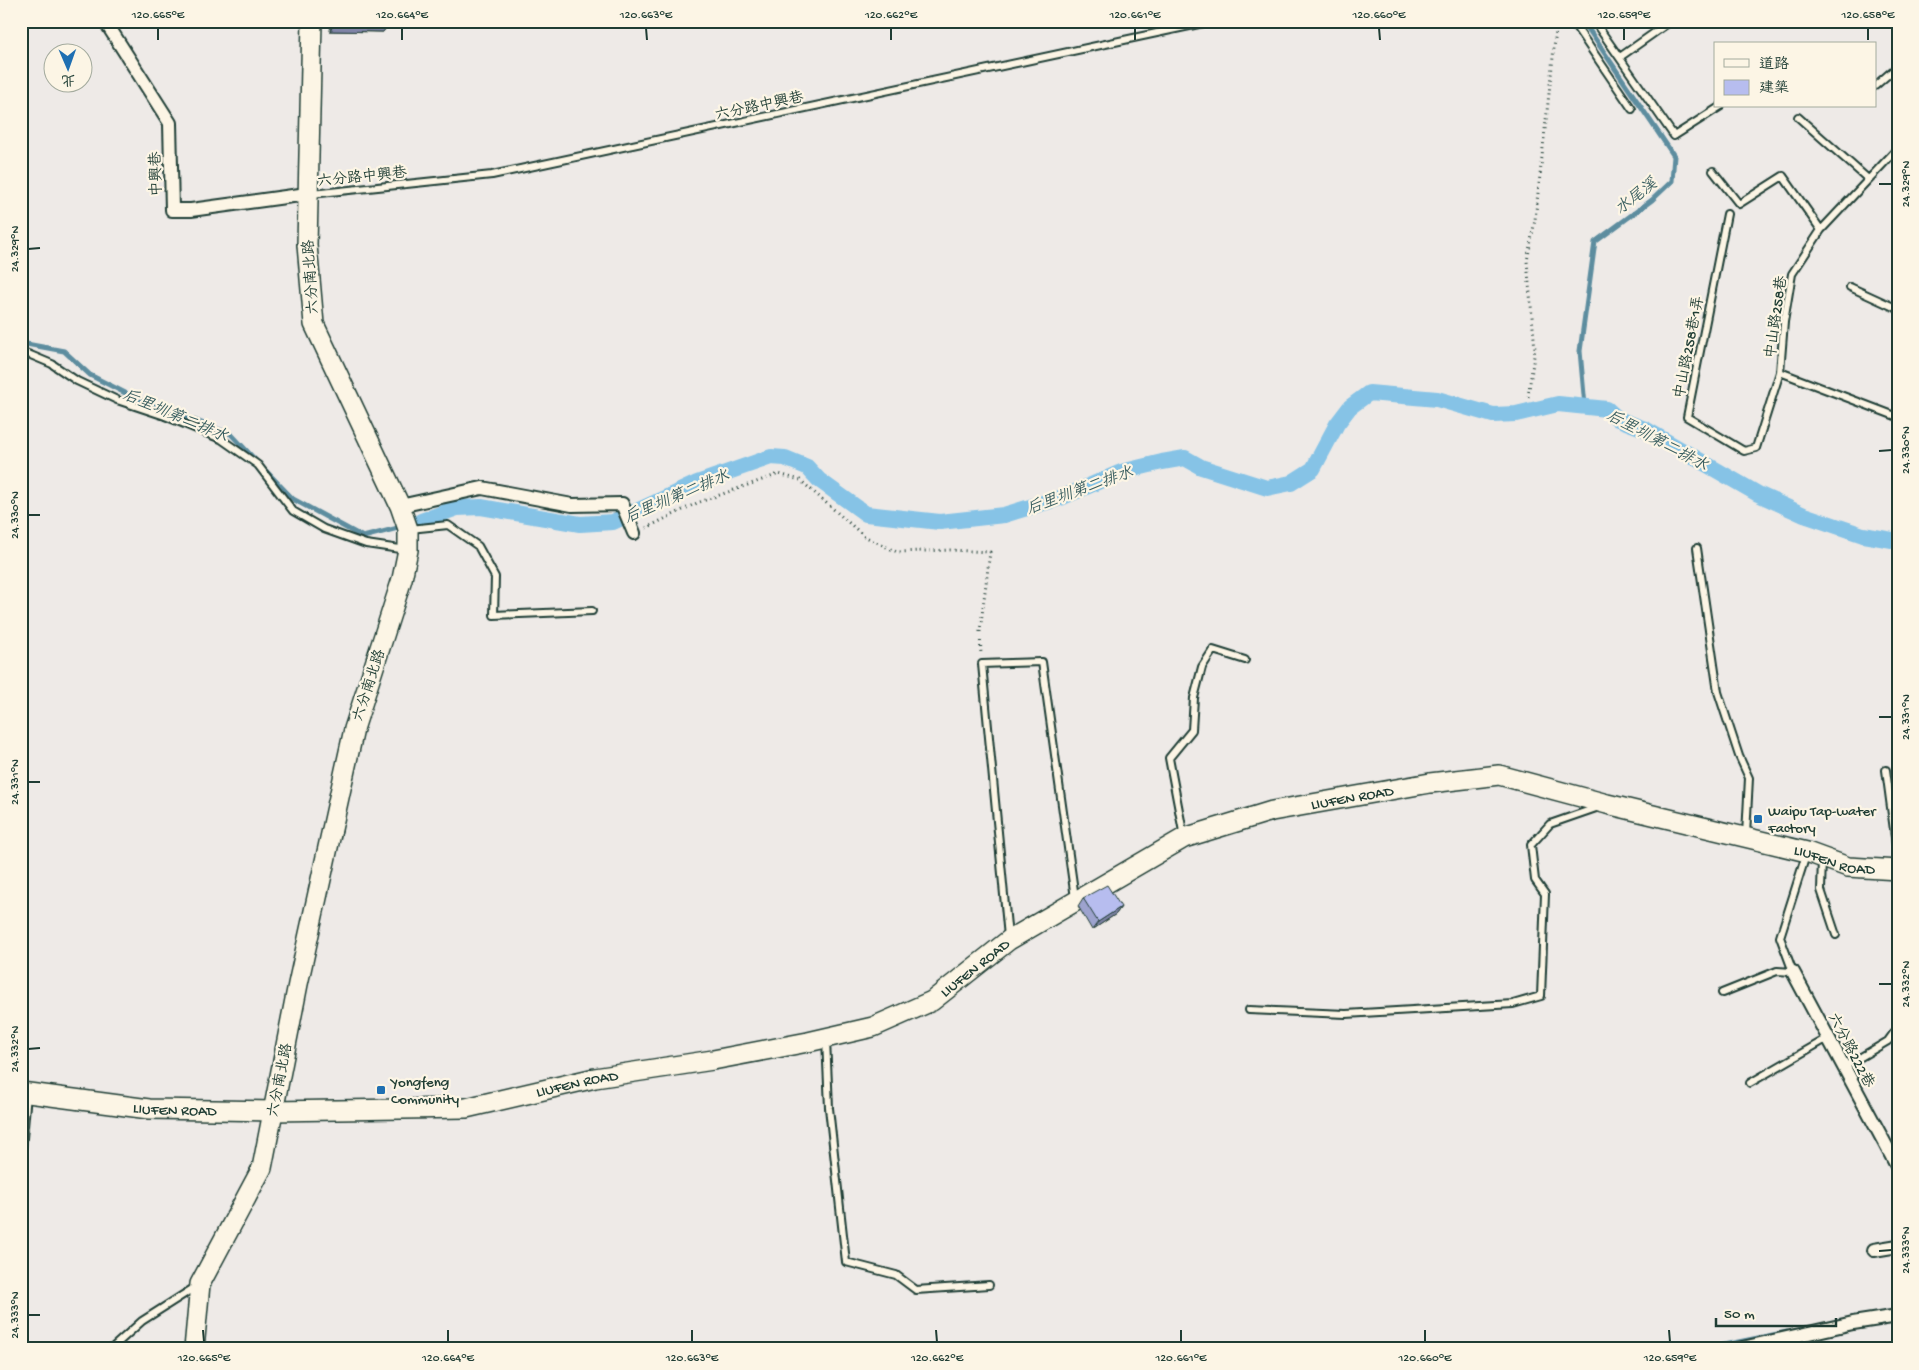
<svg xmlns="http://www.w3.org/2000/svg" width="1919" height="1370" font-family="'Gochi Hand','LXGW WenKai TC',sans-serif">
	<rect width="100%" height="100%" fill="#eeeae7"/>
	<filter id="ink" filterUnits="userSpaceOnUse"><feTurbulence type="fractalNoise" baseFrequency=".02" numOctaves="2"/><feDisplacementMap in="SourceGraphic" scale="10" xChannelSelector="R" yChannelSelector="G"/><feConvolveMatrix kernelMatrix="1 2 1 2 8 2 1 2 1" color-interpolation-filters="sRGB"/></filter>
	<g filter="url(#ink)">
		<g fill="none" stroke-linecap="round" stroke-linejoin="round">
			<!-- stream -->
			<path stroke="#5d8d9f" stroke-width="5" d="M1583 21 1674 156 1672 181 1652 200 1595 242 1580 351 1585 406
				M21 343 64 351 90 375 135 398 231 434 258 463
				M266 471 293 499 363 537 398 528
				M1704 1349 1787 1332"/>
			<!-- canal -->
			<path stroke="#86c3e6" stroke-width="16" d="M421 521 457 508 481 507 580 524 613 522 697 483 771 457 785 458 807 467 819 480 866 514 940 522 1004 515 1063 497 1121 472 1162 462 1185 458 1201 467 1267 488 1291 483 1313 469 1337 424 1350 407 1369 393 1437 399 1493 415 1516 414 1558 404 1607 409 1618 419 1645 429 1758 494 1804 515 1863 535 1898 541"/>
			<!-- lane casing -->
			<g stroke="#1f3d34" stroke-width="10">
				<path id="lane" d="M1572 21 1632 109
					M1594 21 1674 136 1721 106
					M1620 57 1671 21
					M1875 86 1898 66
					M1798 117 1868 179
					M1898 148 1821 230 1792 274 1784 322 1780 372 1898 417
					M1713 171 1739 204 1783 176 1821 230
					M311 194 492 175 1213 21
					M1727 214 1687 417 1744 451 1756 448 1780 372
					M1850 287 1898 309
					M21 351 52 364 77 381 117 400 165 416 221 439 258 465 293 511 324 529 366 544 407 550
					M410 529 448 525 478 546 495 577 494 615 592 611
					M1697 548 1718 692 1739 756 1749 778 1746 835
					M1886 770 1898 860
					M1184 837 1169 758 1192 730 1194 698 1202 667 1213 650 1245 660
					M1822 859 1821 890 1836 935
					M1008 937 982 664 1042 662 1075 898
					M1722 993 1777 971 1793 972 1780 937 1806 855
					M1249 1010 1346 1014 1513 1004 1541 996 1545 894 1535 880 1531 845 1550 824 1599 807
					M826 1039 829 1108 846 1262 896 1275 916 1290 989 1285
					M1844 1067 1888 1041 1898 1027
					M1750 1083 1828 1038
					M21 1160 27 1094
					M111 1349 142 1321 197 1286"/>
			</g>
			<!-- street casing -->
			<g stroke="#1f3d34" stroke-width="16">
				<path id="street" d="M105 21 170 123 172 210H191L307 194
					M400 506 482 488 572 505 622 504 634 533
					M1793 972 1898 1168
					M1874 1250 1898 1246
					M1738 1349 1853 1323 1898 1316"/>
			</g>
			<!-- secondary casing -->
			<g stroke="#1f3d34" stroke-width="22">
				<g id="secondary">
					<path id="s1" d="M21 1092 149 1109 273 1111 466 1108 595 1078 713 1060 808 1042 873 1027 932 1001 1009 940 1184 838 1272 811 1430 783 1499 775 1607 804 1807 852 1848 867 1898 870"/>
					<path d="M194 1349 200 1284 262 1168 298 984 354 729 402 579 408 550V529L400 506 314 324 307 245 312 21"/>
				</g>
			</g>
			<!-- path -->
			<path stroke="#1f3d34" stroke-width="3" stroke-dasharray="1 4" stroke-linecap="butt" d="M1528 397 1535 349 1527 261 1535 220 1557 21
				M646 528 697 503 779 474 800 480 864 536 897 552 950 550 990 552 980 631 981 655"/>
			<!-- lane -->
			<use href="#lane" stroke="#fcf5e5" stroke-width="6"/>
			<!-- street -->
			<use href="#street" stroke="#fcf5e5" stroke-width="12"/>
			<!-- secondary -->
			<use href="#secondary" stroke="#fcf5e5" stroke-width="19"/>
		</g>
		<!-- wall -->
		<path fill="#9da3ce" stroke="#1f3d34" d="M331 21H391L383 32 330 31Z
			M1083 898 1121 907 1116 914 1092 930 1078 906Z"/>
		<!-- shaded-wall -->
		<path fill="#8084a7" stroke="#1f3d34" d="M336 21H391L383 32 330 31Z
			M1121 907 1116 914 1092 930 1098 922Z"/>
		<!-- building -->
		<path fill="#b7bdef" stroke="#1f3d34" d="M1107 885 1121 907 1098 922 1083 898Z"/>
	</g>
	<!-- ticks -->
	<path fill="none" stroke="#1f3d34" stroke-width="2" d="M158 28V40M402 28V40M646 28 647 40M891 28V40M1135 28V40M1379 28 1380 40M1624 28V40M1868 28V40M1879 184H1892M28 249 40 248M1879 451 1892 450M28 515H40M1879 717H1892M28 782H40M1879 984H1892M28 1049 40 1048M1879 1251 1892 1250M28 1315H40M203 1330 204 1342M448 1330V1342M692 1330V1342M936 1330 937 1342M1181 1330V1342M1425 1330V1342M1669 1330 1670 1342"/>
	<!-- markers -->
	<g fill="#1f6fb2" stroke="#fcf5e5" stroke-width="2">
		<rect x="1753" y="814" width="10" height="10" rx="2.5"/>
		<rect x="376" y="1085" width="10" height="10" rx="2.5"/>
	</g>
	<g text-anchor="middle" stroke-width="4.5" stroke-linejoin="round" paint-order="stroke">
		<!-- street labels -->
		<g font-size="15" fill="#1f3d34" stroke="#fcf5e5">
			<text transform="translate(759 105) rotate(-12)" y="5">六分路中興巷</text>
			<text transform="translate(155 174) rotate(-91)" y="5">中興巷</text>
			<text transform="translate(362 176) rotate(-6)" y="5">六分路中興巷</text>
			<text transform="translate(310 277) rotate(-94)" y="5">六分南北路</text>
			<text transform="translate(1775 317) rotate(-82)" y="5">中山路258巷</text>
			<text transform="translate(1688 347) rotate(-79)" y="5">中山路258巷1弄</text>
			<text transform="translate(368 685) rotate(-72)" y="5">六分南北路</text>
			<text dy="5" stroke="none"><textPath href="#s1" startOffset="1400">LIUFEN ROAD</textPath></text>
			<text dy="5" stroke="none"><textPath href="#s1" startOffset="1895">LIUFEN ROAD</textPath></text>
			<text dy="5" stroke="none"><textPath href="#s1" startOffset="980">LIUFEN ROAD</textPath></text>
			<text transform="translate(1852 1050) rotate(62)" y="5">六分路222巷</text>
			<text transform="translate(279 1080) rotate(-79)" y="5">六分南北路</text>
			<text dy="5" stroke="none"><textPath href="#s1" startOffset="560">LIUFEN ROAD</textPath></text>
			<text dy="5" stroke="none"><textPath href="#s1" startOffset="155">LIUFEN ROAD</textPath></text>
		</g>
		<!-- poi labels -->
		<g font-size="15" fill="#1f3d34" stroke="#fcf5e5" text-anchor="start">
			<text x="1768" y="815">Waipu Tap-water<tspan x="1768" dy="17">Factory</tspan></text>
			<text x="391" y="1086">Yongfeng<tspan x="391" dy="17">Community</tspan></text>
		</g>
		<!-- water labels -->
		<g font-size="16" font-style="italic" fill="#395e60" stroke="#fcf5e5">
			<text transform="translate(1635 195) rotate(-38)" y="6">水尾溪</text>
			<text transform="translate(176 414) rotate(23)" y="6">后里圳第二排水</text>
			<text transform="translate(1658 439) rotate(28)" y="6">后里圳第二排水</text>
			<text transform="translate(1079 489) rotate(-20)" y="6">后里圳第二排水</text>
			<text transform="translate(676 495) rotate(-23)" y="6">后里圳第二排水</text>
		</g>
	</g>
	<!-- margin -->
	<rect width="1919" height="1370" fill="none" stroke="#fcf5e5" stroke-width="55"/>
	<!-- legend -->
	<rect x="1714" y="42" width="162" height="65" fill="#fcf5e5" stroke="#a4ab9e"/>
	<rect x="1724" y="59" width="25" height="8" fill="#fcf5e5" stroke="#a4ab9e"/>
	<text x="1759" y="68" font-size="15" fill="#1f3d34">道路</text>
	<rect x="1724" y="80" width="25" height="15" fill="#b7bdef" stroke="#a4ab9e"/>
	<text x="1759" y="92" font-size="15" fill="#1f3d34">建築</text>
	<!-- north arrow -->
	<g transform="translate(68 68) rotate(178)"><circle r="24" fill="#fcf5e5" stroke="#a4ab9e"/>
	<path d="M0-4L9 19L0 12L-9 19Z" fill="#1f6fb2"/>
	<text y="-8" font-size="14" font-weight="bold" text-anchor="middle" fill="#1f3d34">北</text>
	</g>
	<!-- scale -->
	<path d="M1716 1318v8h120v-8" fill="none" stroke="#1f3d34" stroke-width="2.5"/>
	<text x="1724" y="1318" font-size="15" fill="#1f3d34" stroke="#fcf5e5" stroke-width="4" paint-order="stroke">50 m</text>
	<rect x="28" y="28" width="1864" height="1314" fill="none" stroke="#1f3d34" stroke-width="2"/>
	<g font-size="12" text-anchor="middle" fill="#1f3d34">
		<text x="158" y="18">120.665°E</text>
		<text x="402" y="18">120.664°E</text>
		<text x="646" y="18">120.663°E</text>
		<text x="891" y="18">120.662°E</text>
		<text x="1135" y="18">120.661°E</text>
		<text x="1379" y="18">120.660°E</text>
		<text x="1624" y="18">120.659°E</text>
		<text x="1868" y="18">120.658°E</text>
		<text transform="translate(1905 184) rotate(-90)" y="4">24.329°N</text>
		<text transform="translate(14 249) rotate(-90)" y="4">24.329°N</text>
		<text transform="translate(1905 450) rotate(-90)" y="4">24.330°N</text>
		<text transform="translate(14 515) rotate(-90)" y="4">24.330°N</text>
		<text transform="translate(1905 717) rotate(-90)" y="4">24.331°N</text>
		<text transform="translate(14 782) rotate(-90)" y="4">24.331°N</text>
		<text transform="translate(1905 984) rotate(-90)" y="4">24.332°N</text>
		<text transform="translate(14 1049) rotate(-90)" y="4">24.332°N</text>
		<text transform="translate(1905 1250) rotate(-90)" y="4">24.333°N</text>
		<text transform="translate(14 1315) rotate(-90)" y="4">24.333°N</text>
		<text x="204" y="1361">120.665°E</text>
		<text x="448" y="1361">120.664°E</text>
		<text x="692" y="1361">120.663°E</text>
		<text x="937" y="1361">120.662°E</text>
		<text x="1181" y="1361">120.661°E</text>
		<text x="1425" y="1361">120.660°E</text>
		<text x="1670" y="1361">120.659°E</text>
	</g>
</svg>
